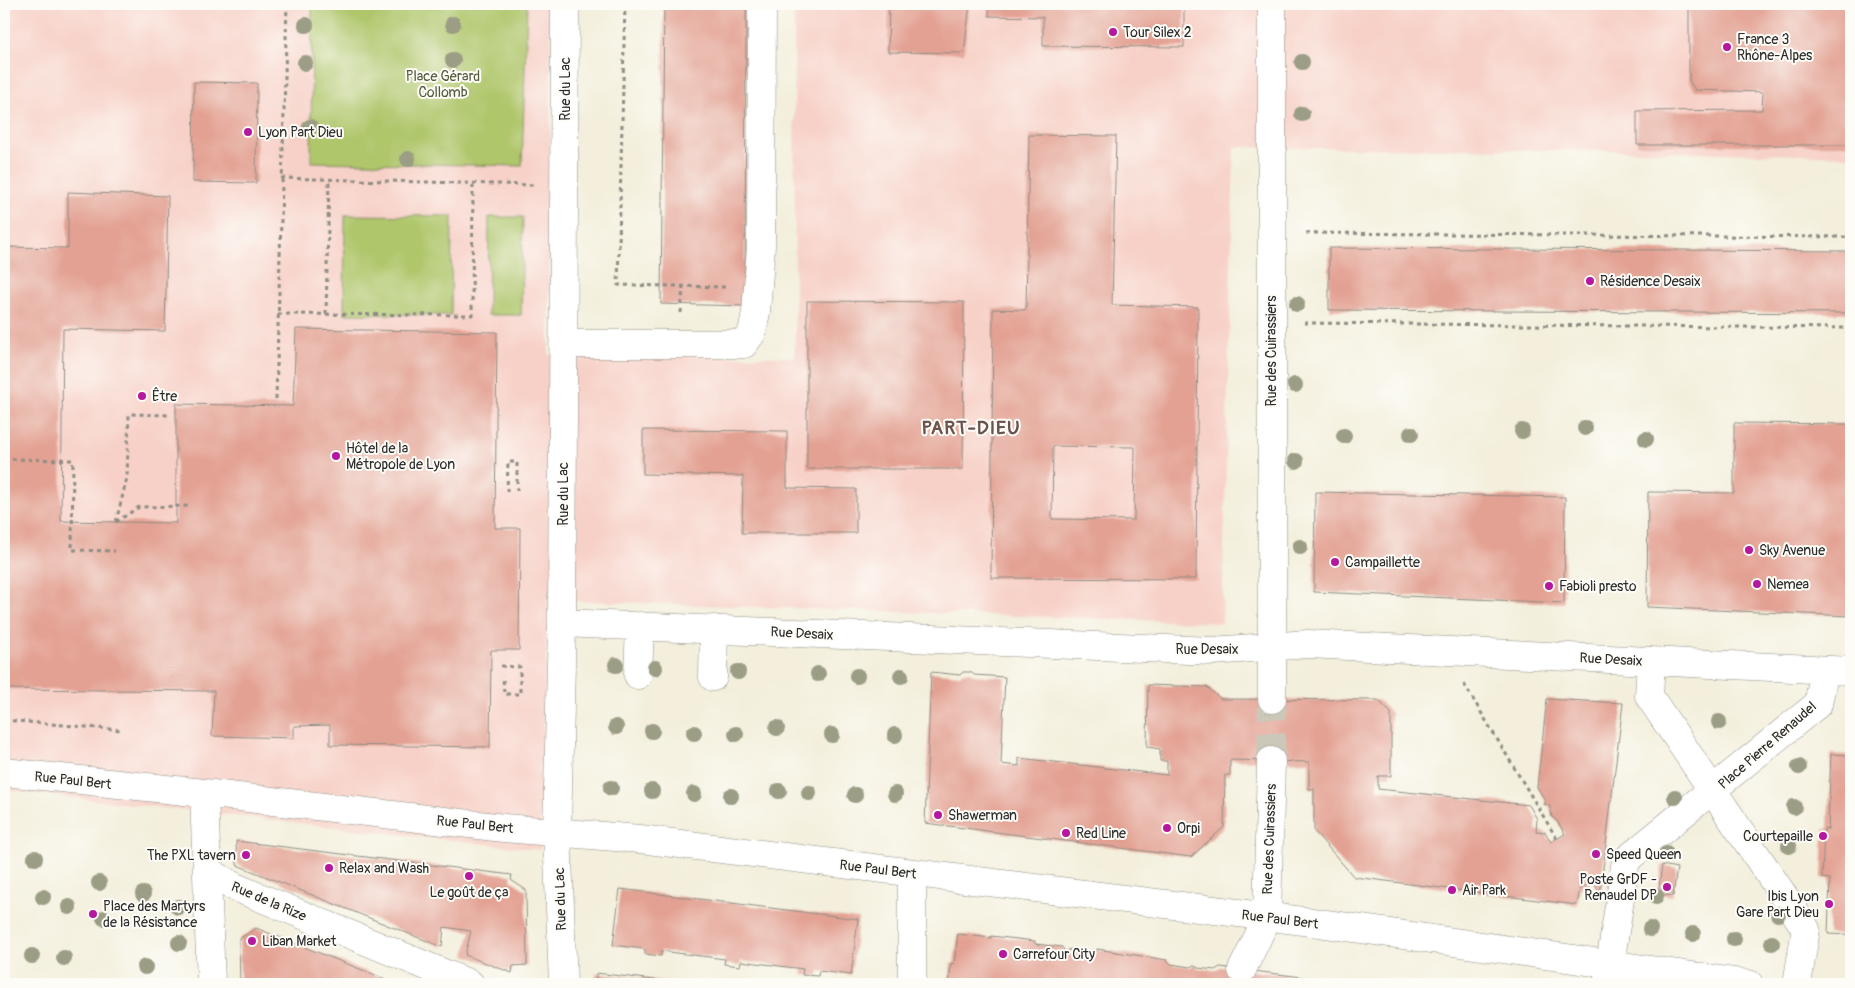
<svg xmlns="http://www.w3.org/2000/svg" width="1855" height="988" font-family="Pangolin,sans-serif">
	<rect width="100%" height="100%" fill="#fdfcf7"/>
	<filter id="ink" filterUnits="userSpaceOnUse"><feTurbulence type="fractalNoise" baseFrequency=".02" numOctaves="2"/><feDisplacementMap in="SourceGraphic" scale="10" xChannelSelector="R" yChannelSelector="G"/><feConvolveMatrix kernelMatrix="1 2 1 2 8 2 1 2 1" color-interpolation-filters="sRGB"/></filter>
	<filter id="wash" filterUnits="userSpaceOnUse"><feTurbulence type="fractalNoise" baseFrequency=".0096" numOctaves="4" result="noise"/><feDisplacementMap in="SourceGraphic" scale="20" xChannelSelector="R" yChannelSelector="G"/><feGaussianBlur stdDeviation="1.12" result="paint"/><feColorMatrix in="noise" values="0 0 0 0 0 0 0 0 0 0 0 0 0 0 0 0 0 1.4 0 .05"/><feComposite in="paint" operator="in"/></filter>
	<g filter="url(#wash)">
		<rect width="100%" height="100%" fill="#f3efdc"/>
		<!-- built -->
		<path fill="#f7d1c8" d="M4 4H551L549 355 795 357 794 4H1851V156L1637 151 1234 147 1222 623 548 600 540 850 4 790Z"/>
		<!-- green -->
		<path fill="#afc66b" stroke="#6d784b" d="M312 4H527L522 166 311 162Z
			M345 215 452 216 451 315 344 314Z
			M489 217H523L521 315H488Z"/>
		<g id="blocks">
			<!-- building -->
			<path fill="#e3a193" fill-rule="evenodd" d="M664 4H746L745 306 661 304Z
				M889 4H970L964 53 888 52Z
				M989 4H1184V47L1043 46V17L989 16Z
				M1689 4H1851V145H1637V111L1762 110 1763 92 1695 90 1689 80Z
				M194 82 257 83 256 183 193 182Z
				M1029 135 1116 136 1112 305 1198 307 1196 579 991 578 993 309 1026 310ZM1053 446 1135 447 1134 520 1052 519Z
				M68 192 168 196 165 331 63 329 61 521 176 523V404L293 406 296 329 497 332 495 528H520L519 650H491L490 747 330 745V725L294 726V738L212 736 214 691 4 689V247L68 248Z
				M1329 248 1851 251V313L1329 310Z
				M807 301 964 302 963 469H807Z
				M1734 423 1851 424V616L1647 607 1648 492 1734 493Z
				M643 430 787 431V488L856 489V533H742L743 476 643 474Z
				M1315 492 1565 497 1564 603 1314 592Z
				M931 672 960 675 963 672H971L974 675 1005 677 1001 764 1019 766V758L1167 775V761H1160V749L1147 747 1148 685 1207 687 1221 699 1378 700 1391 713V776H1378V789L1529 805 1537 819 1536 831 1545 832 1551 842 1565 834 1557 821 1552 817 1551 811 1549 805H1545V800L1537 787 1547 699 1623 703 1600 894 1593 881 1580 889 1577 905 1354 877 1314 831V789H1309V762L1230 760V775H1225L1224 827 1191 857 925 823Z
				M1831 754 1851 755V935L1828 934 1830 879 1822 878 1824 829H1828Z
				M236 841 512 875 511 880 526 890 527 965 513 966 512 973 465 955 471 931 444 927 442 947 237 865Z
				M1662 865 1677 868 1673 896 1658 894Z
				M620 889 858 919 851 975 819 971 818 976 802 975 803 969 741 961 740 966 724 964 725 959 661 951V956L645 954V949L613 945Z
				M256 928 398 984H240L239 939Z
				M958 934 991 938V936L1035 941V944L1062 947 1065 952 1071 949 1096 952 1097 949 1167 960 1171 964 1190 967 1194 965 1198 968 1215 970 1220 967 1319 979 1324 984H949L951 963 954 964Z
				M596 973 679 983V984H596Z"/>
		</g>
	</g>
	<g filter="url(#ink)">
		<use href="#blocks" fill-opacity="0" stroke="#8f8d84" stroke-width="1"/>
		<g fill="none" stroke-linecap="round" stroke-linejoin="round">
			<!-- minor-tunnel -->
			<path stroke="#cbc8b9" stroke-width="28" stroke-dasharray="28 14" stroke-linecap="butt" d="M1271 761 1272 699"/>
			<!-- minor casing -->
			<g stroke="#8f8d84" stroke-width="29">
				<path id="minor" d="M1272 4V699
					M564 344H744L752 333 756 312 761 246 762 4
					M562 623 1212 651 1308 644 1851 671
					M1651 661 1649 696 1806 929 1797 984
					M638 675 640 626
					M713 677 714 629
					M4 772 204 793 504 828 640 839 1319 923 1749 984
					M204 793 211 984
					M208 871 235 887 470 984
					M912 873V984
					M1242 970 1267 918 1271 761
					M563 984 557 831 562 623 565 4
					M1607 984 1626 860 1818 704 1825 670"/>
			</g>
			<!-- path -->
			<path stroke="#8f8d84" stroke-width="3" stroke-dasharray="4 4" stroke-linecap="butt" d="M625 4 618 285 726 287
				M281 178 533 185
				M1306 233 1851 237
				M681 313 683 286
				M278 314 472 315 473 184
				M326 314 329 180
				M1304 323 1851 328
				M276 399 287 4
				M4 459 73 460 72 550 115 551
				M507 492 508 462H517V493
				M116 522 127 478 129 414 169 415
				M116 522 139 507 191 506
				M501 666 520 667V694H504L503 676
				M1464 684 1557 839
				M4 720 121 730"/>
			<!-- minor -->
			<use href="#minor" stroke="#fff" stroke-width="28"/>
		</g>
		<!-- trees -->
		<g fill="#9b9d85">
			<circle cx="453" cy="24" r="8"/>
			<circle cx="306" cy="25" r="8"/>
			<circle cx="453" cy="60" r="8"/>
			<circle cx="1302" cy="62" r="8"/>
			<circle cx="305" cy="63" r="8"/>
			<circle cx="1302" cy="114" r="8"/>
			<circle cx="310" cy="127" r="8"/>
			<circle cx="408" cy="159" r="8"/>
			<circle cx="1297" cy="304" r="8"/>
			<circle cx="1295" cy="385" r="8"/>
			<circle cx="1585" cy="428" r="8"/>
			<circle cx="1522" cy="431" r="8"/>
			<circle cx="1411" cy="434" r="8"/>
			<circle cx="1344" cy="436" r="8"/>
			<circle cx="1646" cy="439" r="8"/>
			<circle cx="1296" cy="461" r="8"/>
			<circle cx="1300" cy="547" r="8"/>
			<circle cx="616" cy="665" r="8"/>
			<circle cx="655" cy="668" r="8"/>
			<circle cx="738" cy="672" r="8"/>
			<circle cx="818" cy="674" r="8"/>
			<circle cx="857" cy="676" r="8"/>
			<circle cx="901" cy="676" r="8"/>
			<circle cx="1719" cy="722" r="8"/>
			<circle cx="616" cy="727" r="8"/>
			<circle cx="777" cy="728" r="8"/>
			<circle cx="652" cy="731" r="8"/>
			<circle cx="694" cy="733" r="8"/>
			<circle cx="736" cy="734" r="8"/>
			<circle cx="832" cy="735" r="8"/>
			<circle cx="895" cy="735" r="8"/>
			<circle cx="1799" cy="767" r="8"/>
			<circle cx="611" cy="788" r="8"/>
			<circle cx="652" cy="791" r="8"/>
			<circle cx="779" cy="791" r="8"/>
			<circle cx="809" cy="793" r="8"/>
			<circle cx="694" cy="794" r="8"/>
			<circle cx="895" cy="794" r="8"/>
			<circle cx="855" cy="795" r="8"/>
			<circle cx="731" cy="796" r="8"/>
			<circle cx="1675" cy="797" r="8"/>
			<circle cx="1794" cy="807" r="8"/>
			<circle cx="1789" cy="846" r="8"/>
			<circle cx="1666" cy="854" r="8"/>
			<circle cx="35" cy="858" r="8"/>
			<circle cx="99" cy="883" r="8"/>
			<circle cx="143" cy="894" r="8"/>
			<circle cx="1656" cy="896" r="8"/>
			<circle cx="43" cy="897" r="8"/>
			<circle cx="69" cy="907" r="8"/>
			<circle cx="178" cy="907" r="8"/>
			<circle cx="1778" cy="914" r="8"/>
			<circle cx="104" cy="918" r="8"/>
			<circle cx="1650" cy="929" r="8"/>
			<circle cx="1693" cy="934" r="8"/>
			<circle cx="1734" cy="939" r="8"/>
			<circle cx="179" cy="943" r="8"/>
			<circle cx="1772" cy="943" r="8"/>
			<circle cx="32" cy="956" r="8"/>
			<circle cx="64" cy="958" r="8"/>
			<circle cx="145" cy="967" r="8"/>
		</g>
	</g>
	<!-- markers -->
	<g fill="#b5179e" stroke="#fdfcf7" stroke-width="2">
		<circle cx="1113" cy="32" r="5"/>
		<circle cx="1727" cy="47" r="5"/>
		<circle cx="248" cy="132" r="5"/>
		<circle cx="1590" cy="281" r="5"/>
		<circle cx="142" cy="396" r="5"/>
		<circle cx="336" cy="456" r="5"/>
		<circle cx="1749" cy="550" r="5"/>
		<circle cx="1335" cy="562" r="5"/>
		<circle cx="1757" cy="584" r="5"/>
		<circle cx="1549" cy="586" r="5"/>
		<circle cx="938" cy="815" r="5"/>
		<circle cx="1167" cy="828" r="5"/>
		<circle cx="1066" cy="833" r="5"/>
		<circle cx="1823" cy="836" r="5"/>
		<circle cx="1596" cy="854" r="5"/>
		<circle cx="246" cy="855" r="5"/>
		<circle cx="329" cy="868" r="5"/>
		<circle cx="469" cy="876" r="5"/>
		<circle cx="1667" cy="887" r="5"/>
		<circle cx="1452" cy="890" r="5"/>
		<circle cx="1829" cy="904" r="5"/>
		<circle cx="93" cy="914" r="5"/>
		<circle cx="252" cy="941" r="5"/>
		<circle cx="1003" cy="954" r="5"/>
	</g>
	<g text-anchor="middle" stroke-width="4" stroke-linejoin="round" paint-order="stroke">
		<!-- poi labels -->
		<g font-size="14" fill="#2b2b2b" stroke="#fdfcf7" text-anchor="start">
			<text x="1123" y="37">Tour Silex 2</text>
			<text x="1737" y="44">France 3<tspan x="1737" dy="16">Rhône-Alpes</tspan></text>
			<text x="258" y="137">Lyon Part Dieu</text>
			<text x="1600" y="286">Résidence Desaix</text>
			<text x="152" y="401">Être</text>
			<text x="346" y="453">Hôtel de la<tspan x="346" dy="16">Métropole de Lyon</tspan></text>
			<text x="1759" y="555">Sky Avenue</text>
			<text x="1345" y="567">Campaillette</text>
			<text x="1767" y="589">Nemea</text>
			<text x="1559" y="591">Fabioli presto</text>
			<text x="948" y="820">Shawerman</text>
			<text x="1177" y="833">Orpi</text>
			<text x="1076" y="838">Red Line</text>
			<text x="1813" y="841" text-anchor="end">Courtepaille</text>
			<text x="1606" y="859">Speed Queen</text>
			<text x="236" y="860" text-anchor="end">The PXL tavern</text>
			<text x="339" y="873">Relax and Wash</text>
			<text x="1657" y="884" text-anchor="end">Poste GrDF -<tspan x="1657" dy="16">Renaudel DP</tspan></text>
			<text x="1462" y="895">Air Park</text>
			<text x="469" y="897" text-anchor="middle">Le goût de ça</text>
			<text x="1819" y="901" text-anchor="end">Ibis Lyon<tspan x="1819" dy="16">Gare Part Dieu</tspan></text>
			<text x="103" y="911">Place des Martyrs<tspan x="103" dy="16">de la Résistance</tspan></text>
			<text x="262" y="946">Liban Market</text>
			<text x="1013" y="959">Carrefour City</text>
		</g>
		<!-- park labels -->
		<g font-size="14" fill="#535a3e" stroke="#fdfcf7">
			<text x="443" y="81">Place Gérard<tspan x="443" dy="16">Collomb</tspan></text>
		</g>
		<!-- street labels -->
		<g font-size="14" fill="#2b2b2b" stroke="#fdfcf7">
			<text transform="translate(565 89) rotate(-90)" y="5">Rue du Lac</text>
			<text transform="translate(1271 351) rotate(-90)" y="5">Rue des Cuirassiers</text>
			<text transform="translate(563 494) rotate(-90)" y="5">Rue du Lac</text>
			<text transform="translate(802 633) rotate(3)" y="5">Rue Desaix</text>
			<text x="1207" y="654">Rue Desaix</text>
			<text transform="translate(1611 659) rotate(3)" y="5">Rue Desaix</text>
			<text transform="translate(1767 745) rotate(-41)" y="5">Place Pierre Renaudel</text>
			<text transform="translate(73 780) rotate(6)" y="5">Rue Paul Bert</text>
			<text transform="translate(475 824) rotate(6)" y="5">Rue Paul Bert</text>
			<text transform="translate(1269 839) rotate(-88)" y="5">Rue des Cuirassiers</text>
			<text transform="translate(878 869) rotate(7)" y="5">Rue Paul Bert</text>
			<text transform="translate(560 899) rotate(-92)" y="5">Rue du Lac</text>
			<text transform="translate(269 901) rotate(23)" y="5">Rue de la Rize</text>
			<text transform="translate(1280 919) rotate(7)" y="5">Rue Paul Bert</text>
		</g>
		<!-- district labels -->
		<g font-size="19" font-weight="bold" letter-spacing="1" fill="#6b544f" stroke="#fdfcf7">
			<text x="971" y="434">PART-DIEU</text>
		</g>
	</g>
	<!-- margin -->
	<rect width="1855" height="988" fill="none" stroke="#fdfcf7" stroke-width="20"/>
</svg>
